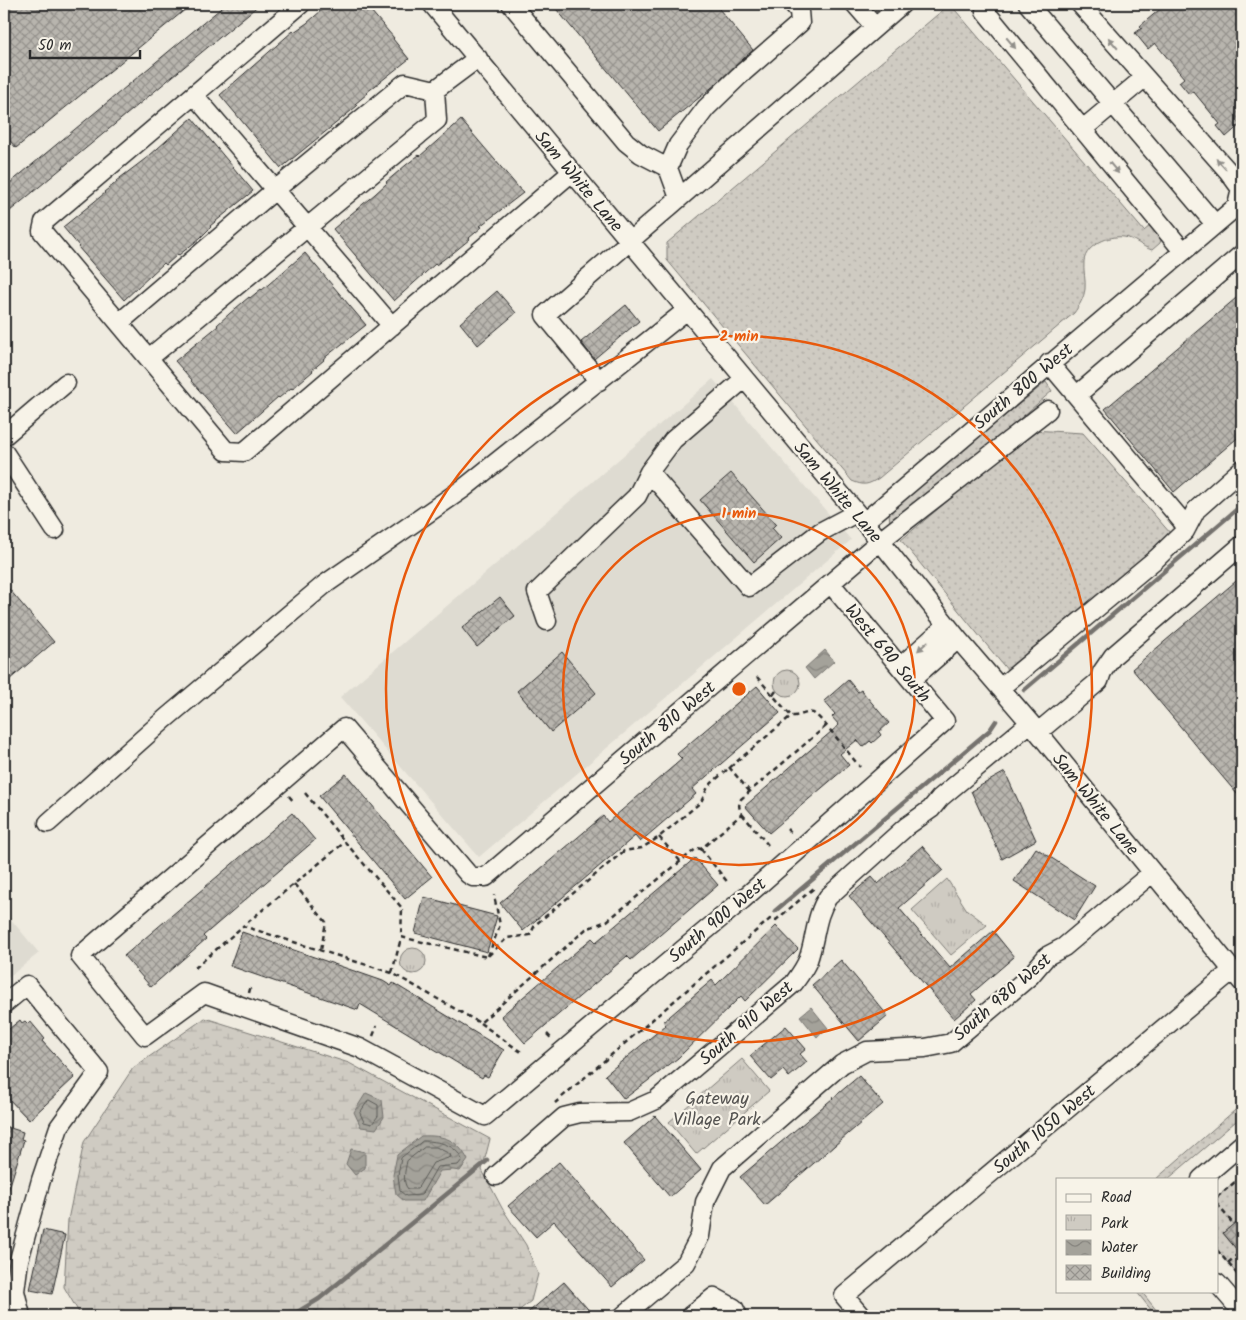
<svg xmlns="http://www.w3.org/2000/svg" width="1246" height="1320" font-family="Kalam,sans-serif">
	<defs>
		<pattern id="grass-dots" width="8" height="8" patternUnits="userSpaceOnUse" patternTransform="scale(1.25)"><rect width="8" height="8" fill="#cfcbc2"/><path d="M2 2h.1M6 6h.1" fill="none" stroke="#b2aea7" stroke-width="1.8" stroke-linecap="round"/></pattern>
		<pattern id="wetland-marsh" width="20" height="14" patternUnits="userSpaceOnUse" patternTransform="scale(1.25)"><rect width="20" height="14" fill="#cfcbc2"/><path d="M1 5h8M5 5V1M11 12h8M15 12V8" fill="none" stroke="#b2aea7"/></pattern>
		<pattern id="park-tufts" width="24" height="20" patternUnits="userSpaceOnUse" patternTransform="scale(1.25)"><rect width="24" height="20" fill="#cfcbc2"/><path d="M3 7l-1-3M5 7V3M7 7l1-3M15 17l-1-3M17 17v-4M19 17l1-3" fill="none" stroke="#b2aea7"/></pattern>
		<pattern id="water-waves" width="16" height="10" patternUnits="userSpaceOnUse" patternTransform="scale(1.25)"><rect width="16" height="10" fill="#a4a29a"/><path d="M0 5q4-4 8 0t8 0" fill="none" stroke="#86847e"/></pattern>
		<pattern id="building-cross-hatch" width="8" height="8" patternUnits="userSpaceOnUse" patternTransform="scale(1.25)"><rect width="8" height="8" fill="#b8b5ae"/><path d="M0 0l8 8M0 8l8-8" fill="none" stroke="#96938e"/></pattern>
	</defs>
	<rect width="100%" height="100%" fill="#efebe0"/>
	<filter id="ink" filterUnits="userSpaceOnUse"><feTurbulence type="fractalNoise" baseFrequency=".02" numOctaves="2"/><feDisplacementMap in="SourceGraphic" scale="10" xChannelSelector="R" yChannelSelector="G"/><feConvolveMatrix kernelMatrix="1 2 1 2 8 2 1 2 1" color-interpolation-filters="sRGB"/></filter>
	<g filter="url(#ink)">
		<!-- built -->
		<path fill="#dedbd1" d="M713 379 851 540 479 857 340 697Z
			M4 911 39 953 4 981Z"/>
		<!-- grass -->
		<path fill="url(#grass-dots)" stroke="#7d7b76" d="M950 4 1144 231 1152 224 1162 236 1160 243 1152 250C1142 247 1134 238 1124 237 1109 235 1086 245 1084 261 1083 271 1086 280 1085 289 1084 298 1079 306 1074 313L879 478C868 485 864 486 852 481L667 260V243Z
			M1046 382 1052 391 954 476 890 522 889 514 891 509Z
			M1032 430 1083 433 1171 534 1008 671 901 540Z
			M1242 1104V1116L1168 1179H1156Z
			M1242 1175V1217L1223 1233 1242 1256V1280L1217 1250V1197Z
			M1136 1291H1141L1161 1316H1156Z"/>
		<!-- wetland -->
		<path fill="url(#wetland-marsh)" stroke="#7d7b76" d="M205 1018 349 1063 490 1139 482 1170 502 1208 526 1245 538 1274 531 1301 512 1316H323L321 1315 319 1316H81L64 1287 68 1220 84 1142 133 1068Z"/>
		<!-- park -->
		<path fill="url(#park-tufts)" stroke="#7d7b76" d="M774 683a13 13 0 1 1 26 0a13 13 0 1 1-26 0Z
			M947 879 967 910 987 925 951 955 912 910Z
			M400 961a13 13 0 1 1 26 0a13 13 0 1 1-26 0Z
			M742 1059 769 1091 696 1154 669 1122Z"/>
		<!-- water -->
		<path fill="url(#water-waves)" stroke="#74726e" d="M825 650 834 661 814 679 805 668Z
			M811 1007 828 1028 817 1037 800 1016Z
			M366 1093 382 1100 384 1117 376 1129 361 1127 354 1112Z
			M421 1136C444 1135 457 1139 468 1160L460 1171 453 1170 440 1171 423 1201H404L396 1194 393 1175 397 1155Z
			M351 1149 365 1152V1168L355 1175 346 1164Z"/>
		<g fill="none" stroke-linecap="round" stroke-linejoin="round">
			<!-- shore -->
			<path stroke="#5b5b57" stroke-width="1" d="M369 1100 378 1105V1116L372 1124 364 1122 360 1113Z
				M423 1141C438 1141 456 1144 462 1160L458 1165 437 1167 421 1195 406 1196 400 1191 398 1175 401 1158Z
				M425 1147H436L450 1154 451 1157 433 1163 417 1189H408C402 1182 405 1171 407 1161Z"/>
			<!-- stream -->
			<path stroke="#74726e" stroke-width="4.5" d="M1024 690 1242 505
				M775 911 990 730 996 721
				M291 1316 319 1299 487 1161"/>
		</g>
		<!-- building -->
		<path fill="url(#building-cross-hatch)" stroke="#2b2b2b" d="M4 4H192L16 148 4 134Z
			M226 4H260L4 216V175L10 183Z
			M329 4H365L394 38 393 39 409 59 366 93 367 94 355 104 357 106 281 168 220 95 293 31 294 32 307 23Z
			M552 4H715L753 50 716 84 658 131Z
			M1166 4H1242V123L1226 137 1217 126 1220 124 1193 91 1189 94 1179 82 1184 78 1155 43 1148 49 1135 33 1142 28 1140 26Z
			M192 118 253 191 210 226 211 227 200 238 179 255 178 254 166 265 164 263 124 300 78 247 79 246 63 227 105 193 104 192 117 182 116 181 149 156Z
			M461 120 523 193 480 226 482 227 469 238 470 239 448 257V256L436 265 435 264 394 301 333 229 375 194 387 183 386 182 406 165 419 155 420 156Z
			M305 253 366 325 323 359 324 360 312 370 313 371 292 389 291 388 279 398 278 397 237 433 191 381 192 380 175 361 218 326 217 325 229 314 249 297 250 298 261 289 262 290Z
			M497 291 516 313 478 345 460 323Z
			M1242 293V434L1174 492 1105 409Z
			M626 305 639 321 594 359 581 342Z
			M731 473 776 524 772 528 781 538 754 562 700 500Z
			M1242 576V800L1132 669Z
			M4 583 54 642 9 680 4 673Z
			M500 597 515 616 477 647 462 628Z
			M562 652 596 693 551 732 517 691Z
			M848 680 858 692 861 690 889 723 879 732 881 735 872 743 870 741 863 747 857 740 840 754 849 765 769 833 745 806 839 725 832 717 835 714 824 701Z
			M757 686 780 713 692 789 696 794 640 842 635 836 523 931 500 903 603 816 608 822 682 759 677 754Z
			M1005 772 1036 840 1002 859 971 791Z
			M346 774 432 877 405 899 319 796Z
			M292 813 315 840 203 936 206 939 151 987 124 956Z
			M922 846 943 870 899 908 950 968 993 931 1014 957 971 994 976 1000 954 1019 849 896 872 877 878 884Z
			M1036 848 1095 886 1074 920 1014 881Z
			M695 858 718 885 631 960 627 956 525 1043 501 1016 592 938 596 942Z
			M424 897 497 916 487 952 415 933Z
			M776 926 798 949 745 1001 741 996 678 1058 624 1099 605 1075 666 1025 663 1022 712 980 716 985Z
			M242 932 383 981 391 986 393 983 504 1050 488 1077 484 1075 482 1078 360 1004 358 1010 230 966Z
			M841 960 888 1016 859 1041 812 985Z
			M20 1020 22 1023 25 1021 28 1024 30 1021 45 1039 42 1041 75 1077 29 1120 4 1094V1033Z
			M786 1026 806 1049 800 1054 807 1062 789 1077 783 1070 771 1080 750 1056Z
			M859 1076 883 1104 765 1205 740 1177Z
			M655 1116 701 1170 670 1197 624 1143Z
			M4 1126 23 1132 21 1139 24 1140 6 1198 4 1197Z
			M559 1162 644 1260 612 1287 554 1221 536 1237 508 1206Z
			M1242 1217V1256L1223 1233Z
			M43 1230 65 1235 52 1294 30 1290Z
			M564 1282 594 1316H524Z"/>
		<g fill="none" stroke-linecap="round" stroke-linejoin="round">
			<!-- minor casing -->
			<g stroke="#2b2b2b" stroke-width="21">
				<path id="minor" d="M301 4 44 222 42 231 226 451 244 452 572 172
					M432 4 880 541 958 639 1038 732 1242 982
					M511 4 626 142 641 154 668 168
					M855 4 875 27
					M987 4 985 11 1183 251
					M1028 4 1215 224
					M194 95 392 326
					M1083 129 1144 78
					M679 198 668 168 678 145 706 108 739 76 800 23 799 11 793 4
					M119 323 275 190 405 83 435 90 478 58
					M149 358 437 120 435 90
					M1049 363 1187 527
					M744 379 673 440 649 472 749 587 820 532 856 513
					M599 381 545 315 902 4
					M1077 395 1242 254
					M4 436 66 383
					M4 452 55 530
					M864 522 1237 206 1241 189 1228 171 1080 4
					M831 584 945 721 742 900 485 1116 360 1048 204 993 145 1036 80 956 344 728 468 874 473 877H486L880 541 1048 410
					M547 621 537 592 637 496 649 472
					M900 667 947 625
					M911 680 958 639
					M1000 688 1157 558 1185 531 1196 510 1242 469
					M1038 732 1099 681 1102 672 1113 656 1242 545
					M48 823 165 719 324 585 464 488 687 310
					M4 1004 27 985 99 1072 59 1127 41 1180 19 1260 15 1291 21 1316
					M496 1176 564 1117 580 1113 629 1112 656 1100 794 983C799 976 805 968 808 960 816 938 815 916 828 897L907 826 931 809 940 798 1030 723
					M1201 1179 1242 1144
					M1217 1283 1242 1312
					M623 1316 686 1263 700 1236 705 1202 722 1168 842 1064 867 1051 925 1048 951 1043 1030 976 1047 956 1064 947 1152 873
					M690 1316 714 1297 734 1308 738 1316
					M861 1316 844 1296 1233 970"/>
			</g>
			<!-- path -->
			<path stroke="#2b2b2b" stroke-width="2.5" stroke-dasharray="5 4" stroke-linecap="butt" d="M757 677 791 716
				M773 695 776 691
				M826 726 741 799C738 805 739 808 742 814L701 849 697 848 607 921 586 929 480 1023 392 973 243 926 345 842 402 908 401 937 487 957 507 938 530 935 535 925 624 851 642 848 659 837 701 802 708 787 715 780 791 716C799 717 806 711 813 713 821 716 852 758 860 767
				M729 767 750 792
				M305 793 345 842
				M289 796 294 802
				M742 814 768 845
				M787 829 793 835
				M659 837 681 862
				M701 849 729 884
				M294 884 326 922 321 950
				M488 956 500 925 494 895
				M195 968 243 926
				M392 973 401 938
				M249 993 251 985
				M480 1023 524 1054
				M547 1034 553 1040
				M373 1036 377 1026
				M555 1103 770 919 776 920 814 888
				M1217 1197 1242 1176
				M1217 1204 1234 1225
				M1217 1250 1242 1280
				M1228 1263 1239 1253
				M305 1316 317 1312 326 1316"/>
			<!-- minor -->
			<use href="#minor" stroke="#f7f3e8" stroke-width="18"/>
		</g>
		<!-- one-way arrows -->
		<defs><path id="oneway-solid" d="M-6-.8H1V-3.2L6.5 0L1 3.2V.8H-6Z" transform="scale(1.25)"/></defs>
		<g fill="#918f8a">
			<use href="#oneway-solid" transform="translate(1011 43) rotate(50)"/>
			<use href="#oneway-solid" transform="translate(1113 43) rotate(-130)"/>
			<use href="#oneway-solid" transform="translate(1221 164) rotate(-132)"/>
			<use href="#oneway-solid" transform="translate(1114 168) rotate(50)"/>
			<use href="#oneway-solid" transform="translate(923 646) rotate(138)"/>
		</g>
	</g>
	<!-- distance rings -->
	<g fill="none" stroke="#e8590c" stroke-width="2.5">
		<circle cx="739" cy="689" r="176"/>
		<circle cx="739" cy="689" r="353"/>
	</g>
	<g text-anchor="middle" stroke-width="4.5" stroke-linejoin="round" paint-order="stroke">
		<!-- street labels -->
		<g font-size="18" fill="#2b2b2b" stroke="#f7f3e8">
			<text transform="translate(579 181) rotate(50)" y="6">Sam White Lane</text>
			<text transform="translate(1023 386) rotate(-40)" y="6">South 800 West</text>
			<text transform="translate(838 492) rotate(50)" y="6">Sam White Lane</text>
			<text transform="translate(888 653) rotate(50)" y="6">West 690 South</text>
			<text transform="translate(667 723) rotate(-40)" y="6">South 810 West</text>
			<text transform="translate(1096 804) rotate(51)" y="6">Sam White Lane</text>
			<text transform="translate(717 920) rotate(-40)" y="6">South 900 West</text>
			<text transform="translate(1002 997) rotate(-41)" y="6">South 980 West</text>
			<text transform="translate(746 1023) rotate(-41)" y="6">South 910 West</text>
			<text transform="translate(1044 1129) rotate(-40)" y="6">South 1050 West</text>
		</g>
		<!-- park labels -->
		<g font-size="18" fill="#545351" stroke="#f7f3e8">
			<text x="717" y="1104">Gateway<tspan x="717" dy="21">Village Park</tspan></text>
		</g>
	</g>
	<circle cx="739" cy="689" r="8" fill="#e8590c" stroke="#f7f3e8" stroke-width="2.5"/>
	<g font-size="15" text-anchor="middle" font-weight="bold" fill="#e8590c" stroke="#f7f3e8" stroke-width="4.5" stroke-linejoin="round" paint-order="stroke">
		<text x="739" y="341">2 min</text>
		<text x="739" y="518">1 min</text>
	</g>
	<!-- margin -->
	<rect width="1246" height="1320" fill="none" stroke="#f7f3e8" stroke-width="20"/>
	<rect x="10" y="10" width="1226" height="1300" fill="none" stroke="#2b2b2b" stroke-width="2" filter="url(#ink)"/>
	<!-- legend -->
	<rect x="1056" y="1178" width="162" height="115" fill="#f7f3e8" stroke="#a5a39c"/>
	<rect x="1066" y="1194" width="25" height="8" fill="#f7f3e8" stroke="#a5a39c"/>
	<text x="1101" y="1202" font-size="15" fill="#2b2b2b">Road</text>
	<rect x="1066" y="1215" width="25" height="15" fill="url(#park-tufts)" stroke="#a5a39c"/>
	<text x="1101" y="1228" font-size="15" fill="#2b2b2b">Park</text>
	<rect x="1066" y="1240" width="25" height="15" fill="url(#water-waves)" stroke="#a5a39c"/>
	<text x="1101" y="1252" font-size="15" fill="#2b2b2b">Water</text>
	<rect x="1066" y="1265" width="25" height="15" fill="url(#building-cross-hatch)" stroke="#a5a39c"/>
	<text x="1101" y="1278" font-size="15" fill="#2b2b2b">Building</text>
	<!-- scale -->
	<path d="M30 50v8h110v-8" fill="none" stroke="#2b2b2b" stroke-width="2.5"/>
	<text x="38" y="50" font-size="15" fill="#2b2b2b" stroke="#f7f3e8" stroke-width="4" paint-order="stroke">50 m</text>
</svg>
